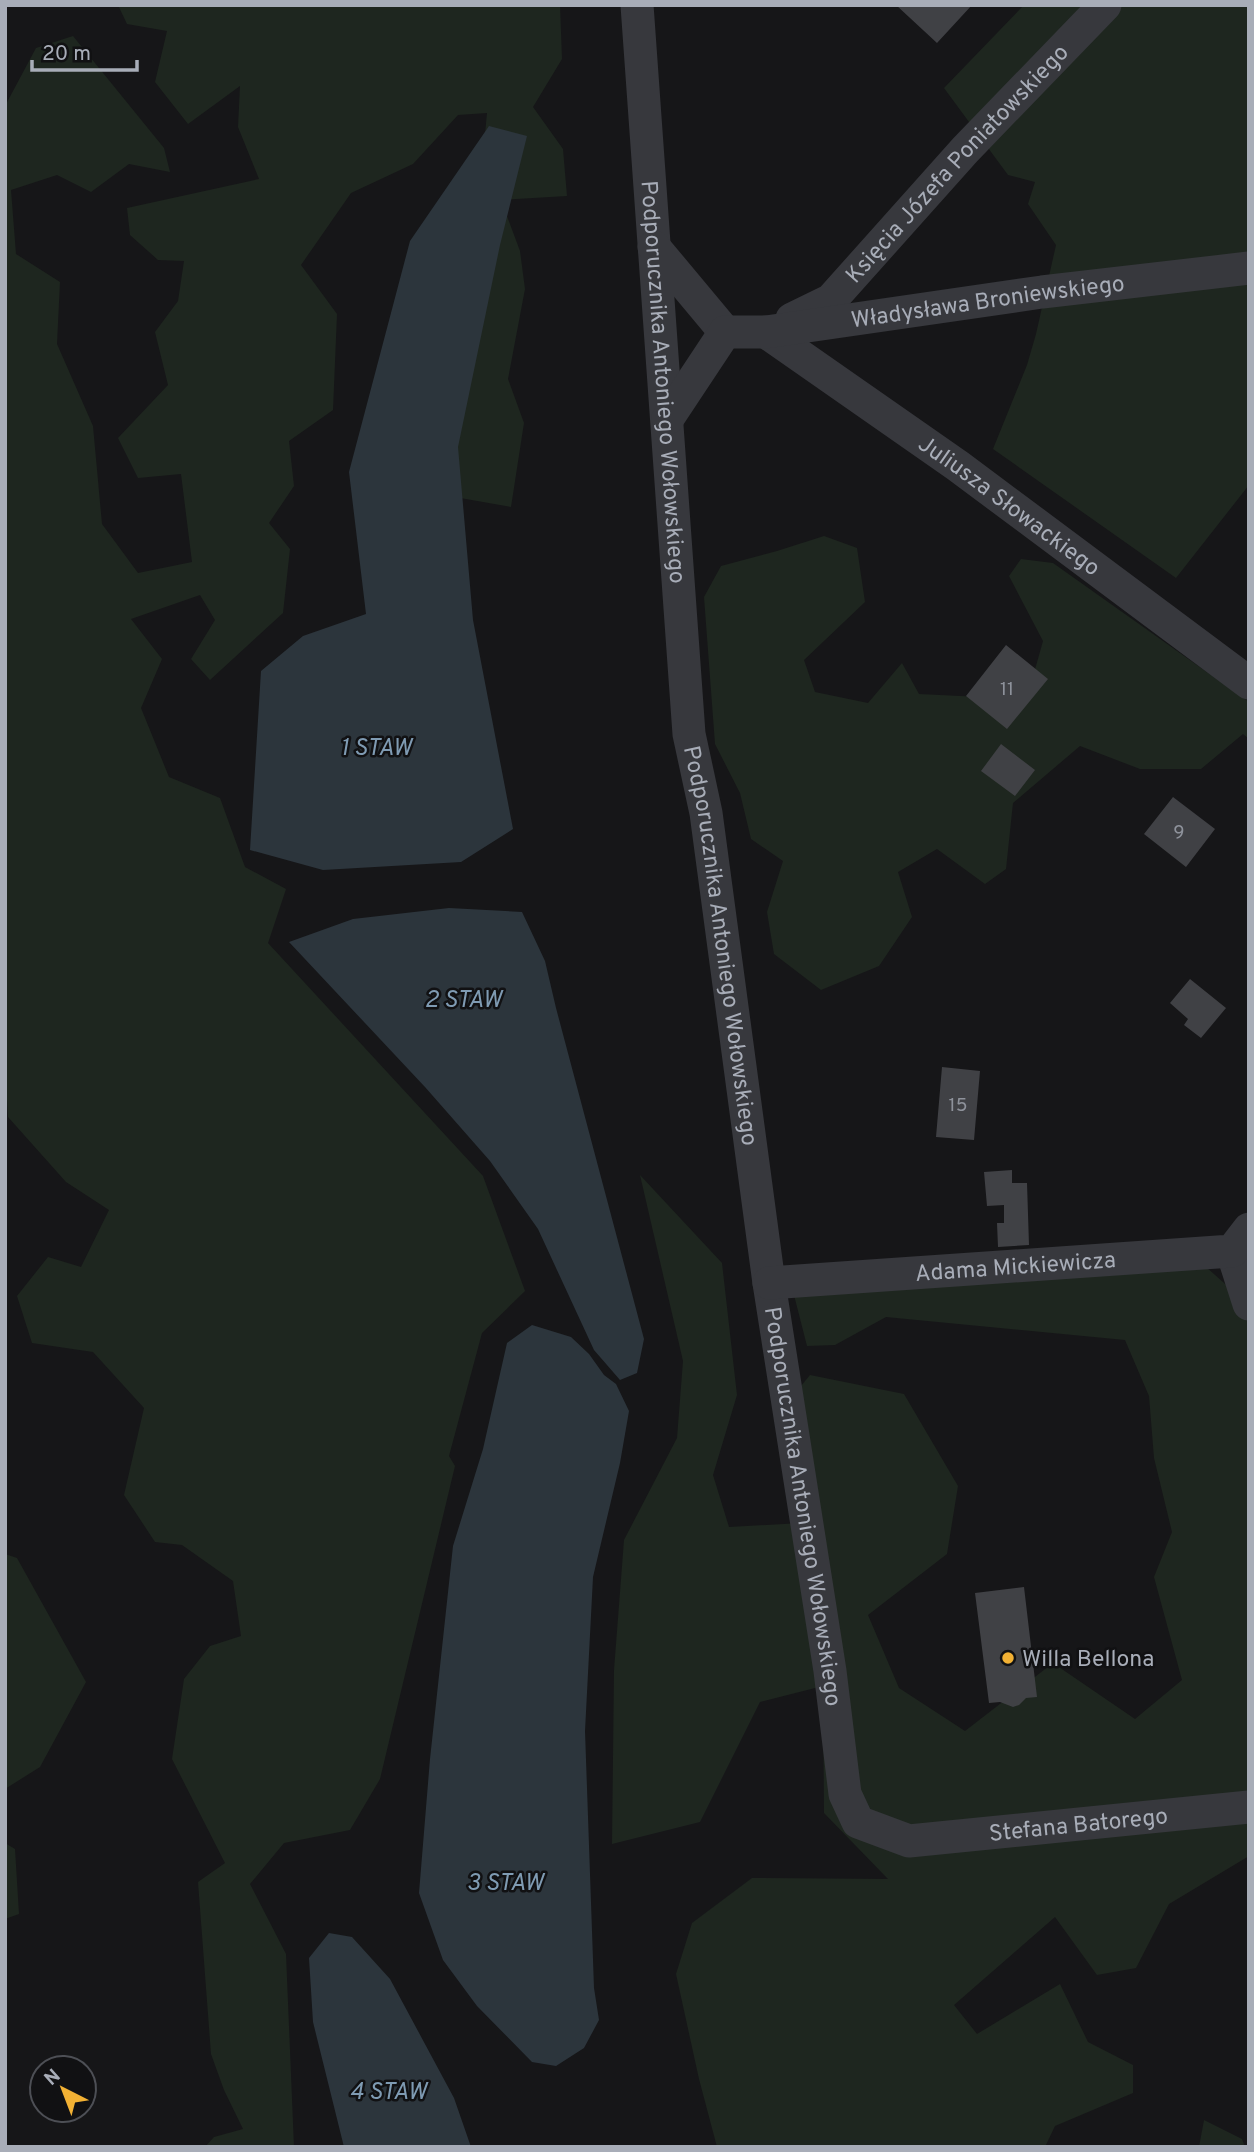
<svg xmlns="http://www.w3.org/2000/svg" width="1254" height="2152" font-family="Overpass,sans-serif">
	<rect width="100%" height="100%" fill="#161618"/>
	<!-- green -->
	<path fill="#1e261f" d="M118 5H560L562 59 533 107 563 149 567 196 501 200 520 251 525 289 508 379 524 423 511 507 432 493 475 239 487 113 458 115 413 164 351 193 301 265 337 314 333 410 289 441 294 486 269 523 290 549 283 613 210 680 191 659 215 620 200 595 131 619 162 659 141 708 169 777 220 798 245 867 286 889 268 943 483 1176 525 1291 482 1333 449 1456 455 1466 380 1779 350 1830 284 1843 250 1884 286 1954 294 2147H205L214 2137 243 2129 224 2090 211 2054 198 1882 225 1863 172 1759 184 1679 210 1646 241 1636 233 1581 182 1545 155 1542 124 1495 144 1408 93 1352 32 1343 17 1296 48 1257 81 1267 109 1210 66 1182 8 1117 5 1065V106L36 48 73 36 164 148 170 172 129 164 91 192 57 175 11 190 16 254 60 282 57 344 93 426 102 524 138 573 192 562 181 474 138 478 118 438 168 385 155 332 178 301 184 261 158 260 130 235 127 208 259 179 238 127 240 86 188 124 155 82 167 31 127 24Z
		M1024 5H1249V485L1176 578 993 449 1027 365 1036 334 1056 245 1028 204 1035 182 1008 175 944 88Z
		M824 536 857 548 865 602 804 660 815 692 868 703 902 663 919 694 981 697 1025 705 1043 641 1009 576 1021 559 1053 563 1249 702V739L1243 734 1201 769H1140L1080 746 1013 803 1006 869 985 884 937 849 898 872 912 917 879 966 821 990 774 954 767 912 783 861 751 839 740 793 715 744 704 597 721 566 777 551Z
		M640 1175 722 1263 737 1395 713 1475 729 1527 801 1523 792 1397 810 1375 904 1394 958 1486 947 1554 868 1615 899 1688 965 1731 1053 1663 1135 1719 1182 1680 1154 1577 1172 1532 1154 1458 1149 1396 1125 1340 886 1317 835 1345 807 1346 794 1295 1206 1267 1232 1290 1249 1262V1856L1169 1904 1136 1968 1097 1975 1055 1917 954 2005 977 2034 1060 1984 1088 2042 1133 2065V2093L1055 2126 1045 2147H717L699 2079 676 1974 692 1923 752 1878 888 1879 824 1813 823 1686 760 1702 700 1822 612 1844 614 1670 624 1540 677 1438 683 1361Z
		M5 1554 17 1558 86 1682 40 1767 5 1789Z
		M5 1843 15 1849 19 1914 5 1919Z
		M1204 2120 1242 2139 1245 2147H1199Z"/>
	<!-- water -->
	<path fill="#2c353c" d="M489 126 527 136 500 245 458 447 473 620 513 829 461 862 323 870 250 850 261 671 303 636 366 614 349 472 410 241Z
		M449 908 522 912 545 961 556 1008 644 1339 637 1373 620 1380 594 1350 538 1229 490 1161 425 1087 289 942 353 919Z
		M532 1325 571 1337 589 1354 604 1375 616 1384 629 1411 620 1463 593 1577 585 1731 594 1988 599 2020 584 2048 556 2066 532 2062 477 2006 443 1960 419 1893 430 1759 453 1546 483 1449 507 1343Z
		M329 1933 352 1937 390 1979 454 2098 471 2147H344L313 2022 309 1958Z"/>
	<!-- building -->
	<path fill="#404145" d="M896 5H972L937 43Z
		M1006 645 1048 679 1007 729 966 696Z
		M1001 744 1035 770 1015 796 981 771Z
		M1173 797 1215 829 1186 867 1144 834Z
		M1190 979 1226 1008 1201 1038 1184 1025 1188 1019 1170 1003Z
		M942 1067 980 1071 974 1140 936 1137Z
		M1012 1170V1183H1027L1029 1245 998 1247 997 1223H1004V1205L987 1206 984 1172Z
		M1024 1587 1037 1697 1026 1698 1019 1705 1013 1707 1000 1702 989 1703 975 1593Z"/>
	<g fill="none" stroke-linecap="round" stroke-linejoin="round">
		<!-- minor -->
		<g stroke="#37383d" stroke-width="33">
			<path id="s1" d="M637 5 689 734 706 813 769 1283 830 1671 845 1794 858 1822 909 1841 1249 1807"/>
			<path d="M654 247 725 332"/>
			<path id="s2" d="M792 319 831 300 965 150 1105 5"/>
			<path id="s3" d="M766 332 958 466 1249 683"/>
			<path id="s4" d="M668 418 725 332H766L1042 292 1249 268"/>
			<path d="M1232 1251 1249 1304"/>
			<path id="s5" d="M769 1283 1232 1251 1249 1229"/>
		</g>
	</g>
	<!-- markers -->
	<circle fill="#f2b134" stroke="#111113" stroke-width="2.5" cx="1008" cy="1658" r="7"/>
	<g text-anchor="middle" stroke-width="5" stroke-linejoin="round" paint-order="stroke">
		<!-- number labels -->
		<g font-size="19" fill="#8e929b">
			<text x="1007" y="695">11</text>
			<text x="1179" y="838">9</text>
			<text x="958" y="1111">15</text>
		</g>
		<!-- street labels -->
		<g font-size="23" fill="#a8adb8" stroke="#111113">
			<text dy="8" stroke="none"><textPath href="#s2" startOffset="229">Księcia Józefa Poniatowskiego</textPath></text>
			<text dy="8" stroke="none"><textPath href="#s4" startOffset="368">Władysława Broniewskiego</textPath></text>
			<text dy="8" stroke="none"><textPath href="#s1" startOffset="378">Podporucznika Antoniego Wołowskiego</textPath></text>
			<text dy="8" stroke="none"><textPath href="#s3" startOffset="299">Juliusza Słowackiego</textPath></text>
			<text dy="8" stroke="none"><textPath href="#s1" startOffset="945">Podporucznika Antoniego Wołowskiego</textPath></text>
			<text dy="8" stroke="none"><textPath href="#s5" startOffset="247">Adama Mickiewicza</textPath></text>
			<text dy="8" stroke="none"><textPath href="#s1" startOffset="1512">Podporucznika Antoniego Wołowskiego</textPath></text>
			<text dy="8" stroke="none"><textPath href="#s1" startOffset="2058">Stefana Batorego</textPath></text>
		</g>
		<!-- poi labels -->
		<g font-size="23" fill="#a8adb8" stroke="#111113" text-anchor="start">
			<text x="1022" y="1666">Willa Bellona</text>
		</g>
		<!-- water labels -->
		<g font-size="24" font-style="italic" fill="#7f9bb3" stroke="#111113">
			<text x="376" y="755">1 STAW</text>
			<text x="463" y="1007">2 STAW</text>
			<text x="505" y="1890">3 STAW</text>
			<text x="388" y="2099">4 STAW</text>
		</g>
	</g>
	<!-- border -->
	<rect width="1254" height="2152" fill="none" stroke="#a8adb8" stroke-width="14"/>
	<!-- north arrow -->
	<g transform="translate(63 2089) rotate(318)"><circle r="33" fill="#111113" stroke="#4d4f55" stroke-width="2"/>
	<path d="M0-5L12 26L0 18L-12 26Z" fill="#f2b134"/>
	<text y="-10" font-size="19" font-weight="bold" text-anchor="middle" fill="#a8adb8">N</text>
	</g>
	<!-- scale -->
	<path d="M32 60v10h105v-10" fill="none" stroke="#a8adb8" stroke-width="3.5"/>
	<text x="42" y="60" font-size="21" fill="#a8adb8" stroke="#111113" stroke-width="5" paint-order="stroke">20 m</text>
</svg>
